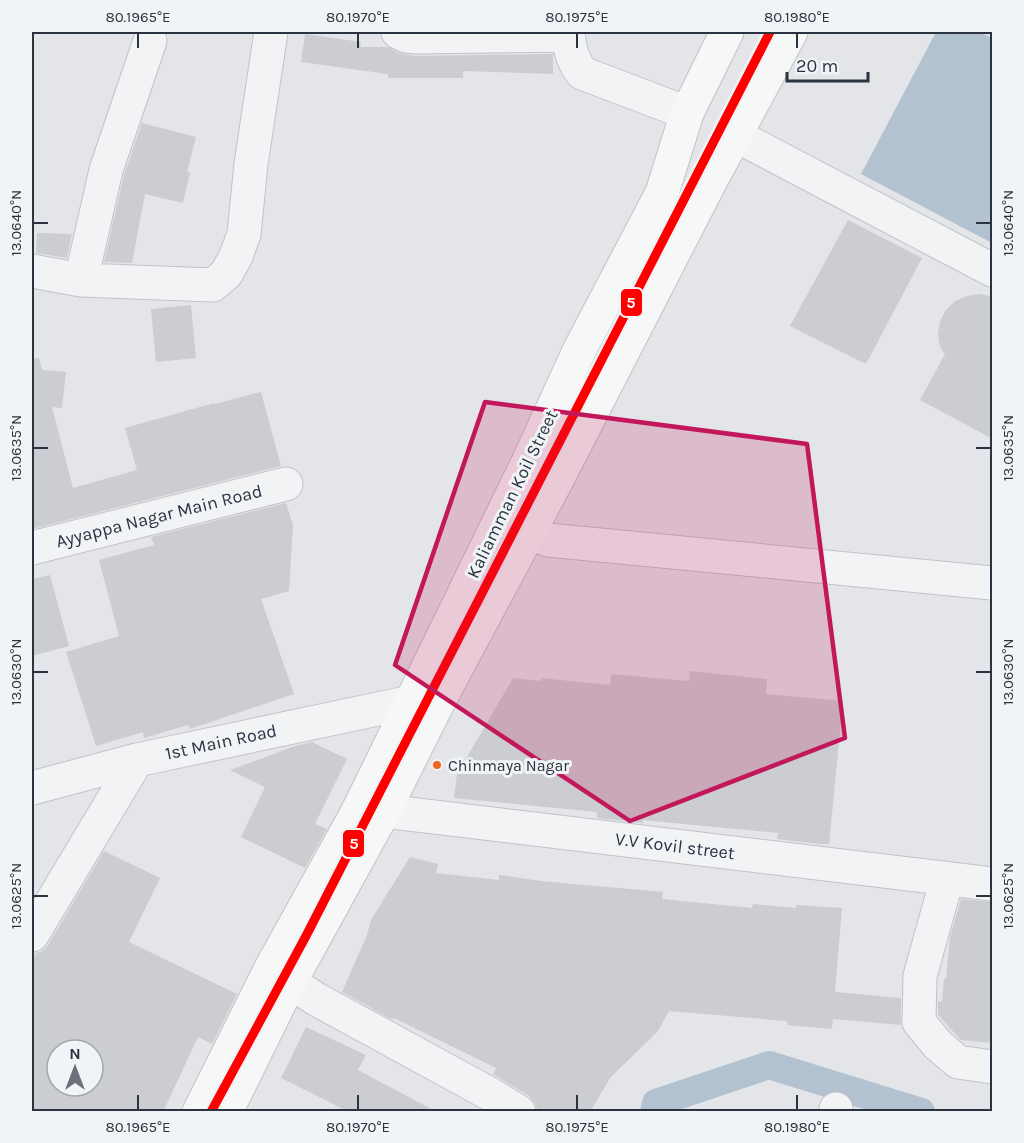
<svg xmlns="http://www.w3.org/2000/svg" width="1024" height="1143" font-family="Karla,sans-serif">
	<rect width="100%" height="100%" fill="#e3e5e8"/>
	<!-- water -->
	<path fill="#b3c2d1" d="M936 32H980L992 38V243L861 174Z"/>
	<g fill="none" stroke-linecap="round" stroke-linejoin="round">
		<!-- canal -->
		<path stroke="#b3c2d1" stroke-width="28" d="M654 1112 656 1103 769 1065 921 1112"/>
	</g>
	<!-- building -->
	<path fill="#cbcdd0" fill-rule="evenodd" d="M305 34 361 42 360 47H388L398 53 415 56 553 54V74L463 71V78H388V74L301 62Z
		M142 123 196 137 187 172 190 173 183 203 145 194 132 263 104 262 124 175Z
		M848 220 922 258 866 364 790 326Z
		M37 233 72 234 67 258 36 253Z
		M980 294 993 297V439L920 400 945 354 940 347 938 334 940 321 946 310 955 301 967 296Z
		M191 305 196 358 156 362 151 309Z
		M39 358 42 370 66 372 62 408 52 407 73 488 137 470 125 428 214 403 215 404 261 392 281 466 32 529V359Z
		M286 503 293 525 289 591 261 599 294 694 190 729 188 725 144 738 143 732 96 746 66 652 119 636 99 560 154 545 151 537Z
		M50 575 69 646 32 656V579Z
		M690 671 767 679 766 694 843 701 829 844H820L777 839 778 833 643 820V823L597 818V812L454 798 457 774 513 678 541 681V678L610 685 611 674 689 681Z
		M312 742 347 759 315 824 327 829 305 868 241 837 265 787 230 770 295 746Z
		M104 851 160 878 129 942 237 994 212 1044 198 1037 163 1112H32V963L36 953 42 951 48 945ZM57 1050H93V1086H57Z
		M410 857 438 864 436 873 499 880V875L541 881 663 892 662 899 752 908 753 904 796 908V905L842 908 835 992 901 998V1025L833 1019 832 1029 787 1025V1021L669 1011 658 1031 610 1078 590 1112H538L535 1103 529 1096 493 1074 496 1068 394 1018 393 1020 342 992 367 935 371 920Z
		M961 899 993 902V1043L961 1040 938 1015V1001L942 1002 944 979H946L950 937Z
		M306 1027 366 1055 358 1070 437 1112H349L281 1078Z"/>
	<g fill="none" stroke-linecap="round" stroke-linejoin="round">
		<!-- minor casing -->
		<g stroke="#c1c3c6" stroke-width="35">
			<path id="minor" d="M398 32 406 36 417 37 568 35
				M568 32C569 46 573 62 582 73L687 113
				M735 135 992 270
				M32 271 81 280 213 285 226 274 236 256 244 234 251 164 271 32
				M81 280 106 170 150 41
				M529 532 548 540 992 583
				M32 548 286 484
				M32 788 137 760 411 702
				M358 811H384L992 884
				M947 879 920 976 919 1022 938 1045 958 1062 992 1067
				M32 935 137 760
				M290 982 316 999 490 1094 519 1112
				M836 1109V1112"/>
		</g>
		<!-- major casing -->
		<g stroke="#c0c2c5" stroke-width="35">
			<path id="major" d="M199 1112 271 968 358 811 529 460 580 349 662 193 687 113 727 32
				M226 1112 290 982 384 811 440 699 558 478 709 184 791 32"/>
		</g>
		<!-- minor -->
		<use href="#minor" stroke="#f2f3f5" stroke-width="33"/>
		<!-- major -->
		<use href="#major" stroke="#f6f7f7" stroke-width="33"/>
		<!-- metro-1 casing -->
		<g stroke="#f1f4f7" stroke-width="14">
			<path id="metro-1" d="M211 1112 306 936 770 32"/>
		</g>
		<!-- metro-1 -->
		<use href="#metro-1" stroke="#f00" stroke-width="9"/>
	</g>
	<!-- marked area -->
	<path fill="#c2185b" fill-opacity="0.2" stroke="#c2185b" stroke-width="4.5" stroke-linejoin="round" d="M485 402 807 444 845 738 630 821 395 665Z"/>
	<!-- ticks -->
	<path fill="none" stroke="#2b3340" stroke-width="2" d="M138 33V48M358 33V48M577 33V48M797 33V48M33 223H48M976 223H991M33 448H48M976 448H991M33 672H48M976 672H991M33 896H48M976 896H991M138 1095V1110M358 1095V1110M577 1095V1110M797 1095V1110"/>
	<!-- markers -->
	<circle fill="#f26522" stroke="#f1f4f7" stroke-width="2" cx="437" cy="765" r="5"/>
	<g text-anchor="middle" stroke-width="6" stroke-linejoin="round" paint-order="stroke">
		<!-- bus labels -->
		<g font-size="16" fill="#2b3340" stroke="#f1f4f7" text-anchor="start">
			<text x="448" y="771">Chinmaya Nagar</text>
		</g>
		<!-- street labels -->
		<g font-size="18" fill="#2b3340" stroke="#f1f4f7">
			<text transform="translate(512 494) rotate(-64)" y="6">Kaliamman Koil Street</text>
			<text transform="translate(159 516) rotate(-14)" y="6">Ayyappa Nagar Main Road</text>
			<text transform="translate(221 742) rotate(-12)" y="6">1st Main Road</text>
			<text transform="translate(675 846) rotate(7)" y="6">V.V Kovil street</text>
		</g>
	</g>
	<g stroke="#f1f4f7" stroke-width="2">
		<rect x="620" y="288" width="23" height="29" rx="6" fill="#f00"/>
		<rect x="342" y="829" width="23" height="29" rx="6" fill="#f00"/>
	</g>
	<g font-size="16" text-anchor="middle" font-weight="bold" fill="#fff">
		<text x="631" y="308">5</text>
		<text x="354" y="849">5</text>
	</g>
	<!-- border -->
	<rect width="1024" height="1143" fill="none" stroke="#f1f4f7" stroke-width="66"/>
	<!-- north arrow -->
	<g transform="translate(75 1068)"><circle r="28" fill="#f1f4f7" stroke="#a2a7ae" stroke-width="1.5"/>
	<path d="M0-4.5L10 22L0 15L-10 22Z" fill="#6b717b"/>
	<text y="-9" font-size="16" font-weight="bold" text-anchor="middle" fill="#2b3340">N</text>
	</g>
	<!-- scale -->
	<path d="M787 72v9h81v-9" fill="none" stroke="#2b3340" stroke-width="3"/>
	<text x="796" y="72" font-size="18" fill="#2b3340" stroke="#f1f4f7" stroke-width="4.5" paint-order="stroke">20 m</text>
	<rect x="33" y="33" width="958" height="1077" fill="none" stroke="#2b3340" stroke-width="2"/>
	<g font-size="15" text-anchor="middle" fill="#2b3340">
		<text x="138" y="22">80.1965°E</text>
		<text x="358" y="22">80.1970°E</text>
		<text x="577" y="22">80.1975°E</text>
		<text x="797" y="22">80.1980°E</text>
		<text transform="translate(16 223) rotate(-90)" y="5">13.0640°N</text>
		<text transform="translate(1008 223) rotate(-90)" y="5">13.0640°N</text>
		<text transform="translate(16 448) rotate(-90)" y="5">13.0635°N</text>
		<text transform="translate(1008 448) rotate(-90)" y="5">13.0635°N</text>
		<text transform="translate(16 672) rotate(-90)" y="5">13.0630°N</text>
		<text transform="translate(1008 672) rotate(-90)" y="5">13.0630°N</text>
		<text transform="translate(16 896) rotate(-90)" y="5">13.0625°N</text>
		<text transform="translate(1008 896) rotate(-90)" y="5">13.0625°N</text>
		<text x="138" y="1132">80.1965°E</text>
		<text x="358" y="1132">80.1970°E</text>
		<text x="577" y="1132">80.1975°E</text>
		<text x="797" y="1132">80.1980°E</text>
	</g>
</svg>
